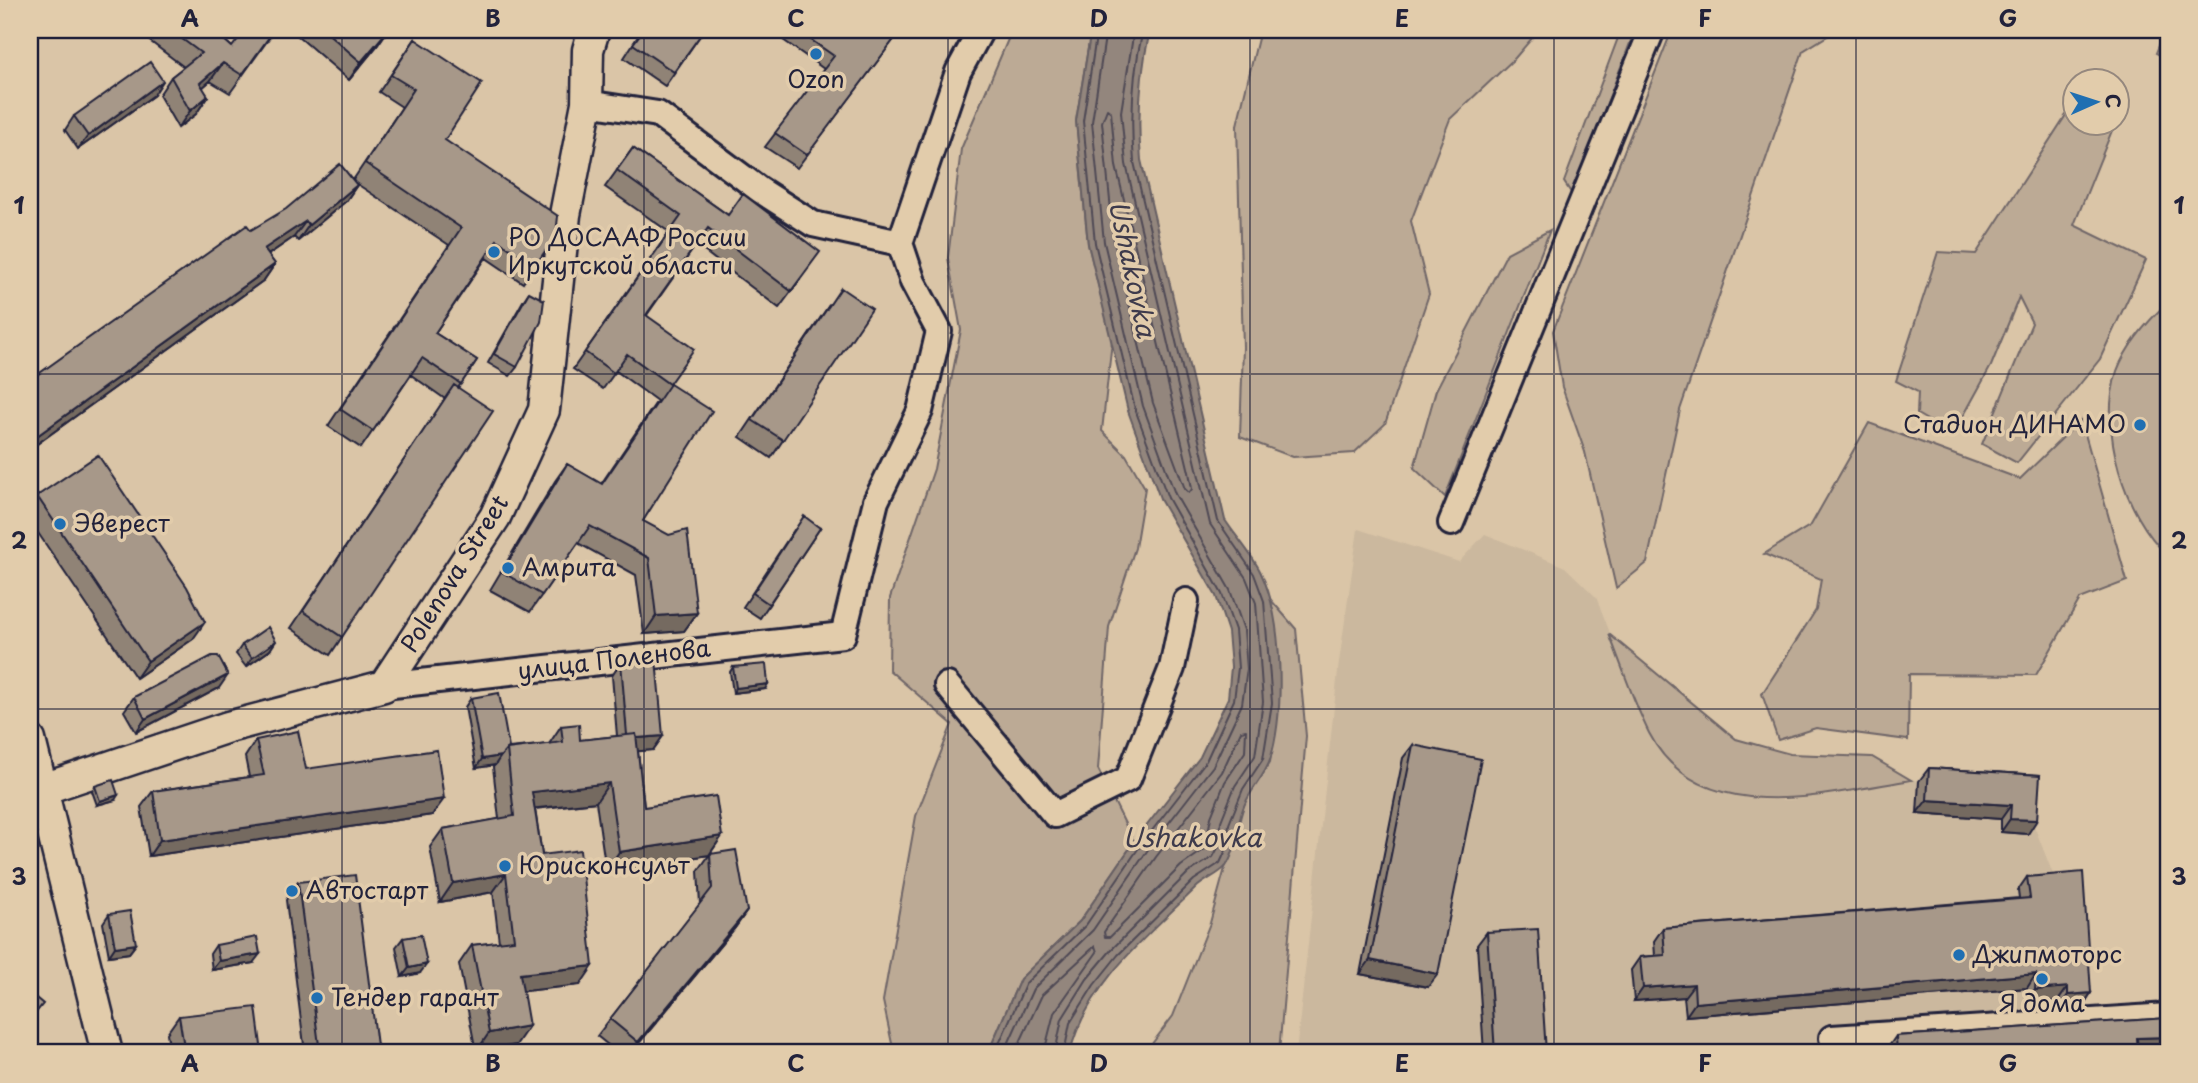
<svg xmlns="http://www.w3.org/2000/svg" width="2198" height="1083" font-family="'Playpen Sans',sans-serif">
	<rect width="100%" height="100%" fill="#dac5a7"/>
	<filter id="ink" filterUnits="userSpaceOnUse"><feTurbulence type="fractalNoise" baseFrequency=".0143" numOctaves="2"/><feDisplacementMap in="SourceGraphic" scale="14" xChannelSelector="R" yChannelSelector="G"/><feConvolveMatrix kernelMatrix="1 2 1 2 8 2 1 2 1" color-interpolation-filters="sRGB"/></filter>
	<g filter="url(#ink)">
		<!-- built -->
		<path fill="#cbb89e" d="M1358 529 1459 562 1485 534 1565 567 1596 597 1650 735 1722 792 1755 799 1790 800 1911 780 2031 788V818L2058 887 2084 999 2042 1002 2044 1053H1296L1339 662Z"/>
		<!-- green -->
		<path fill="#bcaa95" stroke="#6f6668" stroke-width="2" d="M1012 30H1091L1076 121 1088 244 1112 341 1102 431 1126 455 1145 488 1135 548 1109 627 1098 769 1134 842 1080 921 1020 979 988 1053H894L883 1001 916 816 952 724 889 670 890 598 934 469 961 330 948 258 961 149Z
			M1260 30H1539L1515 58 1450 119 1411 221 1429 294 1385 424 1354 453 1293 457 1240 437 1243 347 1237 125Z
			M1621 30H1635L1572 194 1564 182Z
			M1672 30H1837L1803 51 1680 410 1647 563 1616 588 1585 452 1562 387 1553 331Z
			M2165 30H2168V59L2156 53Z
			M2075 109 2076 122 2115 123 2074 225 2146 260 2100 359 2017 463 1982 444 2032 323 2019 297 1991 366 1953 435 1917 414 1918 392 1896 381 1938 252 1976 254 2066 115Z
			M1550 230 1445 497 1414 468 1436 390 1507 253Z
			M2168 302V556C2124 515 2098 430 2117 371 2127 344 2148 321 2168 302Z
			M2081 420 2127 581 2080 599 2036 675 1909 674 1908 740 1816 728 1778 740 1762 694 1816 610 1821 579 1764 554 1811 525 1869 423 2020 479Z
			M1271 600 1296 629 1306 736 1279 1053H1145L1173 1016 1210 923 1225 868 1234 850 1236 826 1249 792 1270 762 1279 703Z
			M1609 634 1736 739 1790 754 1872 757 1911 780C1826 794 1699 830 1649 733 1633 701 1622 666 1609 634Z"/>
		<!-- water -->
		<path fill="#93867d" stroke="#665e63" stroke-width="2" d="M1091 30H1150C1140 74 1137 115 1141 160L1225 520C1236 537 1252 554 1261 573 1283 619 1285 711 1270 760 1265 776 1250 790 1244 806 1236 825 1237 851 1226 866 1219 875 1205 879 1196 888 1148 935 1086 985 1070 1053H988L1020 979 1080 921 1134 842 1200 757 1228 698 1231 667 1228 632 1216 596 1161 501 1128 411 1088 244 1076 121Z"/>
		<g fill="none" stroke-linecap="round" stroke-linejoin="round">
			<!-- shore -->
			<path stroke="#4f4a55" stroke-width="2" d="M1107 109 1111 112 1116 166 1189 472 1192 489 1189 493 1185 489 1153 403 1114 240 1102 122Z
				M1246 730 1245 752 1225 782 1211 817 1205 849 1181 866 1110 937H1105L1104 932 1156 857 1222 772 1241 731Z
				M995 1053 1026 983 1086 925 1140 846 1206 761 1234 700 1238 668 1235 630 1222 594 1168 498 1135 409 1095 243 1083 121 1097 30
				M1004 1053 1033 989 1093 930 1147 851 1213 766 1242 704 1247 669 1244 630 1230 590 1175 494 1143 406 1104 242 1092 122 1106 30
				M1015 1053 1042 995 1095 946 1097 952 1054 1013 1044 1053
				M1055 1053 1062 1019 1087 979 1112 949 1188 873 1213 857 1219 846 1221 821 1235 786 1255 756 1263 702 1256 603 1246 578 1210 524 1126 164 1121 112 1134 30
				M1064 1053 1070 1023 1094 985 1118 955 1194 880 1220 863 1227 848 1229 824 1243 789 1263 759 1272 703 1264 601 1254 574 1218 521 1134 162C1130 116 1132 75 1143 30"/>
			<!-- minor casing -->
			<g stroke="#22223b" stroke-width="30">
				<path id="minor" d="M587 103 658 114 760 190 813 224 900 243 958 72 981 30
					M1451 523 1652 30
					M947 685 1055 815 1128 779 1172 668 1186 601
					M384 686 843 635 876 501 920 411 939 331 913 282 900 243
					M1832 1038 2168 1016"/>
			</g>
			<!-- tertiary casing -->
			<g stroke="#22223b" stroke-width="35">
				<path id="tertiary" d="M30 740 107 1053
					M43 789 228 727 384 686 495 517 544 410 565 215 587 103 588 50 594 30"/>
			</g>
			<!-- minor -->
			<use href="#minor" stroke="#e2ccab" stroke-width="24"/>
			<!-- tertiary -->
			<use href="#tertiary" stroke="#e2ccab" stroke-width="30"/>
		</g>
		<!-- wall -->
		<path fill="#908376" stroke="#22223b" stroke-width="2" d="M135 30H213L232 47 275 30 230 93 210 81 202 88 208 96 196 114 178 128 159 95 171 77 184 67Z
			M291 30H388L377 46 349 80Z
			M642 30H704L665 86 624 58Z
			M769 30H901L797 168 765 147 824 69Z
			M415 39 445 140 556 235 523 283 486 258 435 333 477 360 458 388 342 637 330 655 291 628 445 399 411 375 361 448 328 426 449 245 354 182 357 185 346 201 298 241 294 237 268 255 275 264 264 280 30 449V380L251 230 353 180 402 107 379 92Z
			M154 95 78 149 65 130 74 116Z
			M633 148 728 215 808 269 779 308 696 245 647 315 670 384 643 521 697 613 684 631 644 634 636 575 578 543 530 612 490 590 555 481 567 464 601 484 657 401 616 371 603 389 573 369 669 232 605 187Z
			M529 292 517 367 510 376 488 363 523 301Z
			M829 305 783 440 771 458 740 437Z
			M37 496 193 639 136 678 30 521V506Z
			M820 528 760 618 743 607 794 530Z
			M242 645 270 650 246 667 236 654Z
			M621 662 663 736 653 750 638 751 644 807 722 836 709 855 606 871 596 802 535 809 542 855 580 985 523 991 516 1045 476 1052 459 964 472 945 499 942 493 892 440 902 430 847 443 829 499 819 493 767 495 765 476 768 465 707 471 698 509 748 549 744 561 726 580 740 617 736 612 676Z
			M733 667 765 689 733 693 730 672Z
			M219 688 136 732 124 711 134 697Z
			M256 740 306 769 432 815 149 856 141 807 153 791 249 777 245 757Z
			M1413 745 1428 987 1360 974 1403 758Z
			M1929 768 2040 775 2028 834 2001 832V819L1917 813 1919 781Z
			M95 786 115 800 97 805 92 791Z
			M710 854 747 911 735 928 631 1053H618L597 1036 610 1019 700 904 698 871Z
			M2027 877 2091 993 2082 1007 2059 1008 2058 1001 2026 1003 2027 988 1686 1016 1684 997 1634 1001 1631 970 1640 957 1655 956 1654 941 1663 928 2019 898 2018 890Z
			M298 882 378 1053H305L286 900Z
			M2168 885V917H2166V889Z
			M109 914 136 944 129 953 109 956 103 923Z
			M1487 932 1546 1053H1484L1477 945Z
			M403 938 420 973 402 977 396 947Z
			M216 945 253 963 212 970 210 954Z
			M179 1016 262 1053H170L167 1033Z
			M2168 1018V1050L2138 1051V1053H1887V1049L1896 1036Z"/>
		<!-- shaded-wall -->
		<path fill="#756a60" stroke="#22223b" stroke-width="2" d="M388 30 377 46 349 80 361 62Z
			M223 63 210 81 187 101 200 83Z
			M163 81 154 95 78 149 88 136Z
			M208 96 196 114 178 128 190 111Z
			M357 185 346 201 298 241 309 225Z
			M306 221 294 237 253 265 264 249Z
			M275 264 264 280 30 449V441Z
			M697 613 684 631 644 634 656 616Z
			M205 622 193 639 136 678 148 661Z
			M276 641 270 650 246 667 252 658Z
			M228 675 219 688 136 732 145 719Z
			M768 684 765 689 733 693 736 688Z
			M663 736 653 750 618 753 628 739Z
			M501 756 495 765 476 768 482 759Z
			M609 783 596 802 519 810 532 792Z
			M118 795 115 800 97 805 100 801Z
			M444 799 432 815 149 856 160 840Z
			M1927 800 2011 805 2001 819 1917 813Z
			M2010 819 2037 820 2028 834 2001 832Z
			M722 836 709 855 606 871 619 852Z
			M506 874 493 892 440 902 453 883Z
			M747 911 735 928 630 1053 638 1042Z
			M136 944 129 953 109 956 115 947Z
			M260 954 253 963 212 970 219 961Z
			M1370 960 1438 974 1428 987 1360 974Z
			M427 964 420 973 402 977 409 968Z
			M593 966 580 985 507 993 520 974Z
			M2036 974 2027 988 1686 1016 1695 1003Z
			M1694 984 1684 997 1634 1001 1643 988Z
			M2068 987 2058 1001 2026 1003 2035 990Z
			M2091 993 2082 1007 2059 1008 2068 995Z
			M529 1026 516 1045 476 1052 489 1033Z
			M2168 1037V1050L2128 1051 2137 1038Z
			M2111 1048 2107 1053H2047Z"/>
		<!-- building -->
		<path fill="#a79889" stroke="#22223b" stroke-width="2" d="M170 30H213L232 47 245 30H274L242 75 223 63 200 83 208 96 190 111 171 77 201 53Z
			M324 30H388L361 62Z
			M643 30H704L674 72 633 44Z
			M797 30H901L807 155 775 133 834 56Z
			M415 39 482 83 445 140 558 216 556 235 535 266 497 240 435 333 477 360 461 384 422 358 373 431 340 409 461 228 365 163 414 89 391 75Z
			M150 62 163 81 88 136 74 116Z
			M633 148 728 215 743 194 820 252 791 291 708 228 646 315 694 349 669 384 627 354 614 373 585 352 681 216 617 170Z
			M340 164 357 185 309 225 306 221 264 249 275 264 30 441V380L247 225 251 230 286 209Z
			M841 288 872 309 783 440 752 420Z
			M529 292 544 300 541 322 517 367 494 354Z
			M670 384 712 411 643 521 669 535 687 530 697 613 656 616 649 558 590 526 542 595 502 572 567 464 602 484Z
			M454 385 493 411 342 637 303 611Z
			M98 455 187 587 205 622 148 661 37 496Z
			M804 516 820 528 769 604 753 593Z
			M268 627 276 641 252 658 242 645Z
			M212 656H218L228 675 145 719 134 697Z
			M656 659 663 736 637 738 636 734 627 735 621 662Z
			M766 664 768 684 736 688 733 667Z
			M499 693 509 748 507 749 501 756 482 759 471 698Z
			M579 724 580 740 636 734 644 807 716 796 722 836 619 852 609 783 532 792 542 855 580 850 593 966 520 974 529 1026 489 1033 472 945 514 940 506 874 453 883 443 829 514 816 507 749 563 742 561 726Z
			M298 731 306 769 437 750 444 799 160 840 153 791 264 775 256 740Z
			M1413 745 1481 759 1438 974 1370 960Z
			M1929 768 2040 775 2037 820 2010 819 2011 805 1927 800Z
			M113 780 118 795 100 801 95 786Z
			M736 850 747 911 638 1042 610 1019 712 888 710 854Z
			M2083 872 2091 993 2068 995V987L2035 990 2036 974 1695 1003 1694 984 1643 988 1640 957 1665 955 1663 928 2030 898 2027 877Z
			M355 875 378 1053H320L298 882Z
			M130 911 136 944 115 947 109 914Z
			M1538 929 1546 1053H1495L1487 932Z
			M421 935 427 964 409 968 403 938Z
			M257 937 260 954 219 961 216 945Z
			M30 993 43 1004 30 1020Z
			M256 1007 262 1053H185L179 1016Z
			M2168 1018V1037L2137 1038 2138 1053H2111V1048L2047 1053H1897L1896 1036Z"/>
	</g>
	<!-- grid -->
	<path fill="none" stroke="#22223b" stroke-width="2" stroke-opacity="0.55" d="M342 30V1053M644 30V1053M948 30V1053M1250 30V1053M1554 30V1053M1856 30V1053M30 374H2168M30 709H2168"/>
	<!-- markers -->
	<g fill="#1f6fb2" stroke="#e2ccab" stroke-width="2.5">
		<circle cx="816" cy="54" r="7"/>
		<circle cx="494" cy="252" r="7"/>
		<circle cx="2140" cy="425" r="7"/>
		<circle cx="60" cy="524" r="7"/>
		<circle cx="508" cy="568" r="7"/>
		<circle cx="505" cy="866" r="7"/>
		<circle cx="292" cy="891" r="7"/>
		<circle cx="1959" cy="955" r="7"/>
		<circle cx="2042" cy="979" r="7"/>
		<circle cx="317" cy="998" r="7"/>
	</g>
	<g text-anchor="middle" stroke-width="7" stroke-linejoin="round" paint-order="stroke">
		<!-- poi labels -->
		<g font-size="24" fill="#22223b" stroke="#e2ccab" text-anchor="start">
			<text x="816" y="88" text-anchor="middle">Ozon</text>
			<text x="508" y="246">РО ДОСААФ России<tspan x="508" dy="28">Иркутской области</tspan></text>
			<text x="2126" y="433" text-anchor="end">Стадион ДИНАМО</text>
			<text x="74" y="532">Эверест</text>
			<text x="522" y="576">Амрита</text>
			<text x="519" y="874">Юрисконсульт</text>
			<text x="306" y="899">Автостарт</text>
			<text x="1973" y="963">Джипмоторс</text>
			<text x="331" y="1006">Тендер гарант</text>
			<text x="2042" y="1012" text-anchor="middle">Я дома</text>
		</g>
		<!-- street labels -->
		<g font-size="24" fill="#22223b" stroke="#e2ccab">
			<text transform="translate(455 574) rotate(-58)" y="8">Polenova Street</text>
			<text transform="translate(614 660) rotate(-7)" y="8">улица Поленова</text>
		</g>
		<!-- water labels -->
		<g font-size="26" font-style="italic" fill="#3e3b4c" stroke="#e2ccab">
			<text transform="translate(1132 269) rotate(78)" y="9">Ushakovka</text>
			<text x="1192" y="847">Ushakovka</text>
		</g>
	</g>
	<!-- margin -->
	<rect width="2198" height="1083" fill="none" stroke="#e2ccab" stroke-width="77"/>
	<!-- north arrow -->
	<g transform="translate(2096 102) rotate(87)"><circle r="33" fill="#e2ccab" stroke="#95887e" stroke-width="2"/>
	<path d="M0-5L12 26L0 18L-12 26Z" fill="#1f6fb2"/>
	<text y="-10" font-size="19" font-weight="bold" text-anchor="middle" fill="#22223b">С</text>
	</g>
	<rect x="38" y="38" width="2122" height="1006" fill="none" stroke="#22223b" stroke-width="2.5"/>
	<g font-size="23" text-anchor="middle" font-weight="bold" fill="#22223b">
		<text x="190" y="27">A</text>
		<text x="493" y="27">B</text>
		<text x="796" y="27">C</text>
		<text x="1099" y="27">D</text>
		<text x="1402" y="27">E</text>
		<text x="1705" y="27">F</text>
		<text x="2008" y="27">G</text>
		<text x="19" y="214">1</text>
		<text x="2179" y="214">1</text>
		<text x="19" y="549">2</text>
		<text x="2179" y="549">2</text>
		<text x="19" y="885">3</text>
		<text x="2179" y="885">3</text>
		<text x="190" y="1072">A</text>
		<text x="493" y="1072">B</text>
		<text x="796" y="1072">C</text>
		<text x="1099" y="1072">D</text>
		<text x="1402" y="1072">E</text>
		<text x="1705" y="1072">F</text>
		<text x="2008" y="1072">G</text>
	</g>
</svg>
